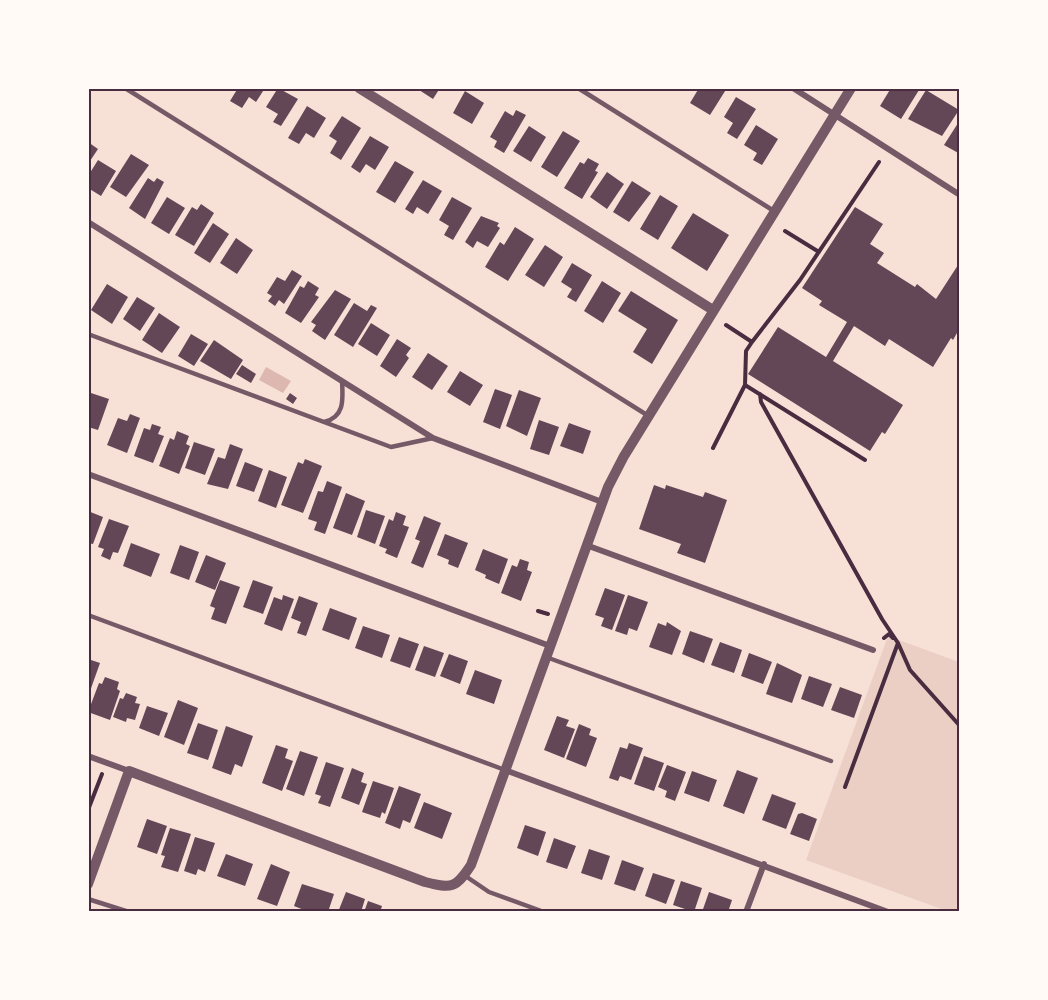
<svg xmlns="http://www.w3.org/2000/svg" width="1048" height="1000" font-family="'Public Sans',sans-serif">
	<rect width="100%" height="100%" fill="#f7e1d7"/>
	<!-- green -->
	<path fill="#ebcfc5" d="M888 636 959 662V911H947L806 860Z"/>
	<!-- water -->
	<path fill="#dcb8b0" d="M266 367 291 381 283 393 259 380Z"/>
	<!-- building -->
	<path fill="#644757" d="M238 88H265L256 102 249 97 242 108 230 101Z
		M278 88 298 99 281 126 273 122 278 114 266 107Z
		M416 88H440L433 99Z
		M699 88H727L710 115 690 103Z
		M891 88 919 90 901 119 880 106Z
		M926 90 959 110 942 136 908 119Z
		M465 91 484 103 472 124 453 113Z
		M736 97 756 109 737 139 727 133 733 123 724 117Z
		M307 106 326 118 314 138 306 133 299 144 288 138Z
		M516 110 526 115 504 153 494 147 497 141 490 137 505 111 513 116Z
		M342 116 361 128 341 160 330 153 337 141 329 136Z
		M960 120V154L944 145Z
		M756 125 778 139 762 165 753 160 757 153 744 145Z
		M529 126 546 137 531 162 513 151Z
		M563 131 580 141 557 177 541 167Z
		M370 136 389 147 375 170 366 164 360 173 351 167Z
		M88 142 98 149 88 164Z
		M131 154 149 165 126 197 110 187Z
		M588 158 599 164 595 171 598 172 582 199 564 188 580 162 584 164Z
		M98 160 116 171 101 196 88 188V176Z
		M395 161 414 172 395 203 376 192Z
		M607 172 624 184 607 209 590 197Z
		M148 178 154 182 157 178 164 182 145 219 129 208Z
		M423 180 442 191 428 214 417 207 413 214 405 209Z
		M632 181 651 193 629 222 613 212Z
		M660 195 678 206 658 240 640 229Z
		M167 197 185 208 169 234 151 223Z
		M452 197 472 208 453 240 444 235 449 226 439 220Z
		M201 204 214 213 194 246 175 235 192 207 197 210Z
		M855 207 883 224 870 244 884 253 877 263 915 287 917 284 936 299 958 265 960 266V334L957 333 953 340 951 338 933 367 889 339 885 346 854 326 833 361 903 405 885 434 882 432 870 451 748 374 778 327 826 357 847 322 819 305 822 301 802 288Z
		M693 213 729 235 707 271 671 248Z
		M481 216 499 223 497 226 500 228 488 247 477 241 473 248 465 242Z
		M213 223 229 234 210 263 194 253Z
		M515 227 534 239 508 281 485 267 500 242 504 245Z
		M236 238 253 250 237 274 220 263Z
		M545 245 563 257 544 287 525 275Z
		M572 263 592 275 576 302 567 297 572 289 561 282Z
		M292 270 302 276 284 304 279 300 275 306 268 301 272 296 267 293 277 277 285 281Z
		M308 281 319 288 315 295 319 297 301 323 285 313 300 286 304 288Z
		M602 281 621 293 603 323 584 311Z
		M107 284 128 297 112 324 91 310Z
		M335 290 351 299 325 340 312 331 316 325 311 322Z
		M631 291 678 320 652 364 633 352 647 329 618 311Z
		M137 297 155 308 140 331 123 319Z
		M354 303 367 311 371 305 377 308 353 347 334 335Z
		M159 313 180 327 162 353 142 340Z
		M371 323 390 335 377 356 358 344Z
		M191 334 208 344 194 366 178 356Z
		M397 339 411 348 406 355 409 358 396 377 380 366Z
		M214 340 243 360 231 379 200 361Z
		M428 353 448 366 432 390 412 377Z
		M242 365 256 374 251 383 236 374Z
		M460 371 483 385 470 406 447 392Z
		M495 389 512 395 500 429 483 422Z
		M519 390 541 398 527 436 506 426Z
		M88 392 109 399 98 430 88 427Z
		M290 393 297 398 293 404 286 399Z
		M130 414 140 418 127 453 107 445 118 418 127 421Z
		M539 420 559 427 549 455 530 449Z
		M569 423 591 431 583 454 560 446Z
		M152 424 161 427 158 434 164 436 153 463 134 456 144 428 150 430Z
		M177 431 189 436 186 444 190 446 179 474 159 466 170 438 174 440Z
		M194 442 215 449 205 475 185 468Z
		M230 444 243 449 228 489 207 484 218 457 225 459Z
		M305 459 322 466 303 513 281 505 298 462 303 464Z
		M245 462 263 469 254 492 236 486Z
		M269 470 287 477 276 508 258 501Z
		M327 481 342 487 325 534 314 530 317 522 308 519 318 491 323 492Z
		M654 485 665 489 666 485 703 497 705 492 727 500 705 563 677 553 681 544 639 529Z
		M346 493 365 501 352 535 333 528Z
		M366 510 385 516 375 544 357 537Z
		M88 511 103 517 93 544 88 543Z
		M396 512 406 516 403 525 409 527 397 558 385 553 387 549 379 546 389 519 393 521Z
		M424 516 441 523 423 568 411 563 420 541 415 539Z
		M109 519 129 526 118 553 113 552 110 560 101 556 104 549 98 547Z
		M445 534 468 543 458 568 448 564 449 560 437 555Z
		M131 543 160 554 151 577 123 566Z
		M180 545 199 552 189 580 170 573Z
		M483 549 508 559 499 584 485 578 486 575 475 570Z
		M206 555 226 563 215 590 195 582Z
		M520 559 529 562 527 570 532 572 521 601 501 593 512 565 517 567Z
		M220 580 240 587 226 624 211 619 215 608 210 606Z
		M253 580 273 587 263 614 243 607Z
		M605 588 625 595 612 630 601 626 604 618 595 615Z
		M283 595 294 599 282 631 264 624 274 597 282 600Z
		M628 595 648 602 637 631 629 628 627 635 615 631Z
		M299 596 318 603 306 636 297 633 301 622 291 618Z
		M330 608 357 618 349 640 322 630Z
		M667 622 681 631 672 655 649 647 658 623 666 626Z
		M363 626 390 635 382 658 355 648Z
		M690 631 713 639 704 663 682 654Z
		M399 637 419 644 410 668 390 661Z
		M720 642 742 650 734 673 711 665Z
		M424 646 444 653 435 677 415 670Z
		M749 653 772 662 763 684 741 676Z
		M449 654 468 661 460 684 440 676Z
		M88 659 100 663 89 694H88Z
		M777 663 802 675 792 703 766 694Z
		M475 670 502 680 494 704 466 694Z
		M809 676 832 684 823 707 801 699Z
		M105 677 119 682 117 689 120 691 110 720 88 712 99 683 102 684Z
		M840 687 862 695 854 718 831 710Z
		M126 693 137 697 135 703 140 704 135 720 127 718 126 722 113 717 120 698 123 699Z
		M178 700 198 708 184 745 164 737Z
		M147 706 168 713 159 736 139 728Z
		M557 716 569 720 566 726 575 729 564 758 544 750Z
		M198 723 218 730 208 760 187 753Z
		M579 724 591 729 589 735 597 738 586 767 566 759Z
		M226 726 253 736 242 767 235 764 231 775 212 768Z
		M629 743 643 748 631 780 620 776 618 781 609 778 620 747 627 749Z
		M276 745 288 749 285 758 293 761 282 791 262 783Z
		M300 751 318 757 304 796 286 789Z
		M644 756 664 763 654 791 634 784Z
		M326 762 344 768 330 807 318 803 321 796 315 794Z
		M667 765 686 772 675 801 665 797 667 791 658 787Z
		M352 768 364 773 361 782 367 784 359 805 341 798Z
		M737 770 758 778 744 814 723 806Z
		M692 771 717 780 709 802 684 793Z
		M373 781 394 788 385 814 382 812 380 818 362 812Z
		M399 786 421 794 410 823 403 820 400 829 385 823Z
		M772 794 796 803 786 829 762 820Z
		M424 802 452 813 442 839 414 828Z
		M802 813 817 819 809 841 790 834 798 814Z
		M147 819 167 826 157 854 137 847Z
		M525 825 546 832 538 856 517 848Z
		M170 828 191 834 178 872 161 867 165 856 161 855Z
		M195 837 215 843 205 872 198 869 196 875 184 871Z
		M554 838 576 846 567 869 546 862Z
		M589 849 610 856 602 880 581 873Z
		M226 854 253 864 245 886 217 876Z
		M622 860 644 868 635 891 614 884Z
		M271 864 290 872 277 906 257 899Z
		M653 873 675 880 666 904 645 896Z
		M681 881 702 888 694 912 673 905Z
		M302 884 334 894 328 912H309L294 906Z
		M346 892 365 899 361 912H338Z
		M709 892 732 900 728 912H702Z
		M368 901 382 906 380 912H364Z"/>
	<g fill="none" stroke-linecap="round" stroke-linejoin="round">
		<!-- path -->
		<path stroke="#4a2c40" stroke-width="4" d="M785 231 819 252
			M726 325 752 342 800 280 879 162
			M745 385 746 351 752 342
			M760 394 761 402 882 619 898 643 910 670 960 726
			M713 448 745 385 865 460
			M538 611 548 614
			M884 638 889 634 893 638
			M845 787 898 643
			M88 810 102 774"/>
		<!-- service -->
		<path stroke="#755966" stroke-width="4.5" d="M125 88 647 415
			M578 88 774 211
			M88 334 391 447 433 438
			M324 422C345 417 343 399 342 381
			M88 615 505 770
			M546 657 831 761
			M464 875 489 892 544 912
			M88 899 129 912"/>
		<!-- minor -->
		<path stroke="#755966" stroke-width="6" d="M793 88 960 195
			M88 222 433 438 602 502
			M88 474 550 646
			M586 545 873 650
			M88 756 129 771
			M505 770 888 912
			M746 912 764 864"/>
		<!-- tertiary -->
		<path stroke="#755966" stroke-width="10" d="M359 88 713 310
			M88 884 129 771 425 882C452 889 456 888 471 865L608 487 624 456 851 88"/>
	</g>
	<!-- border -->
	<rect width="1048" height="1000" fill="none" stroke="#fffaf5" stroke-width="180"/>
	<rect x="90" y="90" width="868" height="820" fill="none" stroke="#4a2c40" stroke-width="2"/>
</svg>
